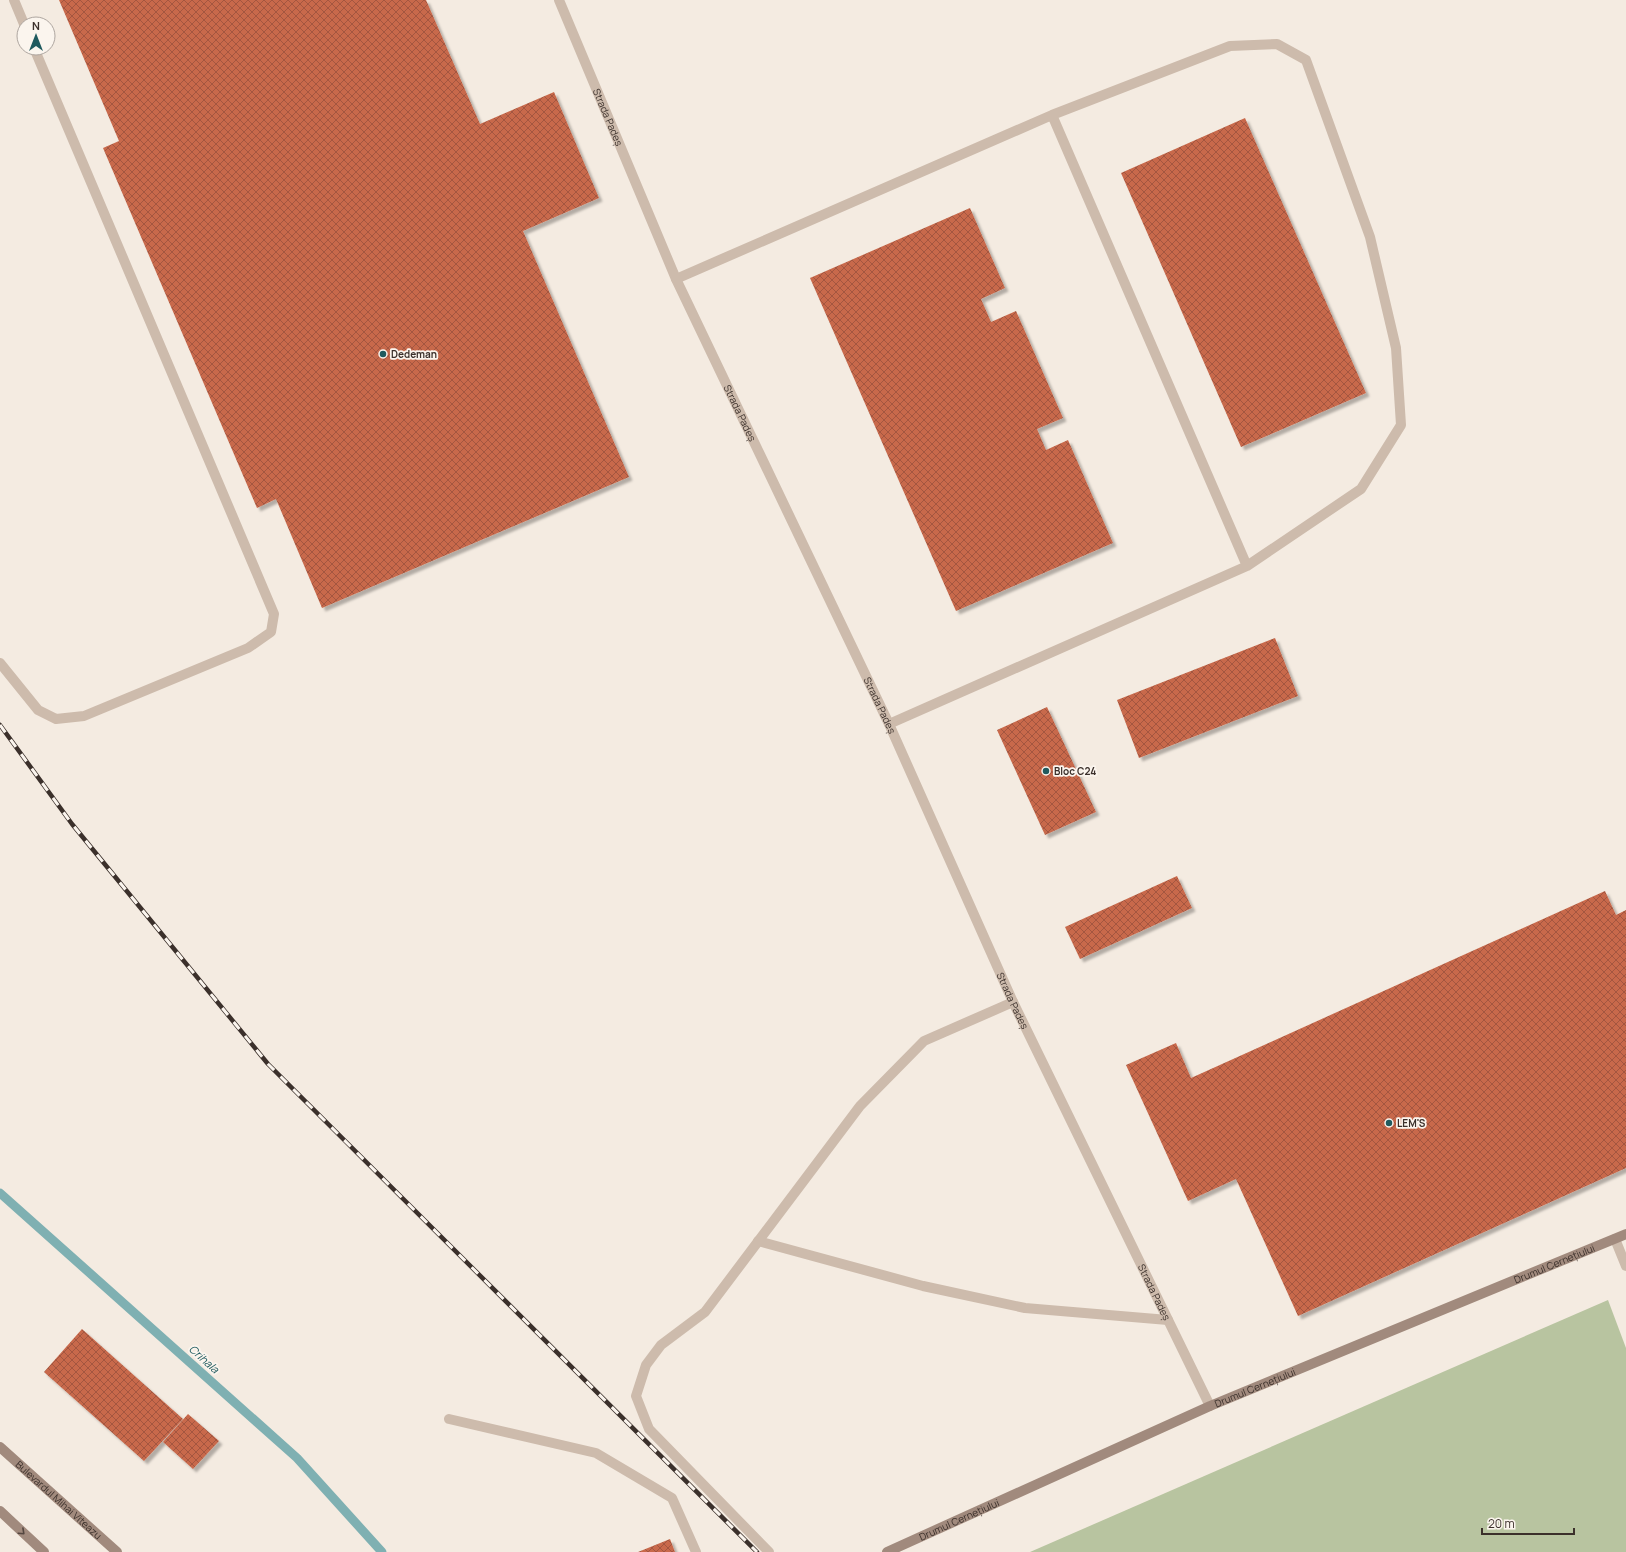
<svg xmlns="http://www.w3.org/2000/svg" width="1626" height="1552" font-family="Manrope,sans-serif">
	<defs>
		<pattern id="building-cross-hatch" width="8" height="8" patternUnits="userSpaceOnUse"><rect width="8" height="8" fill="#c8694b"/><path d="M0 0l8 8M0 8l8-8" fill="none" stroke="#a4573f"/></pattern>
		<filter id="shadow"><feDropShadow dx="3.5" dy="3.5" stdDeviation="1" flood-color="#0004"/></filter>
	</defs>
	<rect width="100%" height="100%" fill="#f4ebe1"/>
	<!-- green -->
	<path fill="#b8c4a0" d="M1608 1300 1626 1348V1552H1030Z"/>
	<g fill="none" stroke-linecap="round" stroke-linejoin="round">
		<!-- stream -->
		<path stroke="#7fb0b2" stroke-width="9" d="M0 1193 297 1458 382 1552"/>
	</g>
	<!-- building -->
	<path fill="url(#building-cross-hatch)" filter="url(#shadow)" d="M59 0H426L480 124 554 92 599 198 523 231 629 477 322 608 276 499 257 508 103 148 119 141Z
		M1245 118 1366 393 1241 447 1121 173Z
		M970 208 1005 288 981 299 991 322 1016 311 1063 418 1037 429 1046 450 1068 440 1113 543 956 611 810 278Z
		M1275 638 1298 696 1139 758 1117 700Z
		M1047 707 1096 812 1045 835 997 730Z
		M1177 876 1192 908 1080 959 1065 927Z
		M1605 891 1616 915 1626 910V1168L1298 1316 1236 1179 1188 1201 1126 1065 1176 1043 1191 1078Z
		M82 1329 183 1419 144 1461 44 1372Z
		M188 1414 219 1441 193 1469 163 1442Z
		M670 1539 675 1552H638Z"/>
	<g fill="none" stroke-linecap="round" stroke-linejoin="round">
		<!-- lane -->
		<path stroke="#cdbbac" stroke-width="10" d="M14 0 24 24
			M1052 115 1247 566
			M676 279 1052 115 1230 46 1277 44 1306 60 1370 237 1396 348 1401 425 1361 489 1247 566 889 724
			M0 663 38 710 56 719 84 716 248 648 271 632 274 614 34 48
			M449 1419 596 1453 672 1498 696 1552"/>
		<!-- street -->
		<g stroke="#cdbbac" stroke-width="10">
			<path id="s1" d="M559 0 676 279 889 724 1013 1002 1210 1406"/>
			<path d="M1615 1239 1626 1266"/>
			<path d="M758 1241 923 1286 1025 1308 1168 1320"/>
			<path d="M769 1552 649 1429 636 1396 646 1365 661 1345 705 1312 860 1106 924 1041 1013 1002"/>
		</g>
		<!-- secondary -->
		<g stroke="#a18a7d" stroke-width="10">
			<path id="s2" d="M0 1447 117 1552"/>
			<path d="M0 1511 44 1552"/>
			<path id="s3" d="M887 1552 1210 1406 1626 1234"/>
		</g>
		<!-- rail casing -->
		<g stroke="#3b302b" stroke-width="4.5">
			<path id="rail" d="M0 725 72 824 268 1064 757 1552"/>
		</g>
		<!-- rail -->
		<use href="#rail" stroke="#fbf5ee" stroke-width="3" stroke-dasharray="9" stroke-linecap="butt"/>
	</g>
	<!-- one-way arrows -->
	<defs><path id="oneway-chevron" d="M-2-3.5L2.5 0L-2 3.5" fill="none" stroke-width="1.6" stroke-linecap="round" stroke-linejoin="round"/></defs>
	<use stroke="#544640" href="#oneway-chevron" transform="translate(22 1532) rotate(43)"/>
	<!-- markers -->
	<g fill="#1f5a5e" stroke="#fbf5ee" stroke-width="1.5">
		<circle cx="383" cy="354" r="4"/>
		<circle cx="1046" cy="771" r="4"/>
		<circle cx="1389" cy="1123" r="4"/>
	</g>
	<g text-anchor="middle" stroke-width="3.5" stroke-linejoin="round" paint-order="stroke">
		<!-- street labels -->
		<g font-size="10" fill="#3b302b" stroke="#fbf5ee">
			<text dy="4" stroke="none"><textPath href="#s1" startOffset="127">Strada Padeș</textPath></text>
			<text dy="4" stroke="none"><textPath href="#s1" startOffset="451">Strada Padeș</textPath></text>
			<text dy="4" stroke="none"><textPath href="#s1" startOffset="775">Strada Padeș</textPath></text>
			<text dy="4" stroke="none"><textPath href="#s1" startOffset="1099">Strada Padeș</textPath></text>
			<text dy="4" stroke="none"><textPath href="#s3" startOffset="727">Drumul Cernețiului</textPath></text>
			<text dy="4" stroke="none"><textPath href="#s1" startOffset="1423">Strada Padeș</textPath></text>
			<text dy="4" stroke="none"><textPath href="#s3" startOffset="403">Drumul Cernețiului</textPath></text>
			<text dy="4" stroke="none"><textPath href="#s2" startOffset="79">Bulevardul Mihai Viteazu</textPath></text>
			<text dy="4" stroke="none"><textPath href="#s3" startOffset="79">Drumul Cernețiului</textPath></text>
		</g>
		<!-- poi labels -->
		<g font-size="10" font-weight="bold" fill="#3b302b" stroke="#fbf5ee" text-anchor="start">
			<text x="391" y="358">Dedeman</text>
			<text x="1054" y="775">Bloc C24</text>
			<text x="1397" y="1127">LEM'S</text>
		</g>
		<!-- water labels -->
		<g font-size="11" font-style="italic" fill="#1f5a5e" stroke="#fbf5ee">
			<text transform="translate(204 1359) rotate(42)" y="4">Crihala</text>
		</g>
	</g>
	<!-- north arrow -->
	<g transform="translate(36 36)"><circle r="19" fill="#fbf5ee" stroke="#aea6a0"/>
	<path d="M0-3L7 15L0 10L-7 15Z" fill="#1f5a5e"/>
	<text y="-6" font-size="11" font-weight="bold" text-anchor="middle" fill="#3b302b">N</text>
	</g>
	<!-- scale -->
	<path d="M1482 1528v6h92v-6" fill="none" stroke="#3b302b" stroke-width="2"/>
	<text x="1488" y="1528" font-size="12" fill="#3b302b" stroke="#fbf5ee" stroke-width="3" paint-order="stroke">20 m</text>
</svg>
